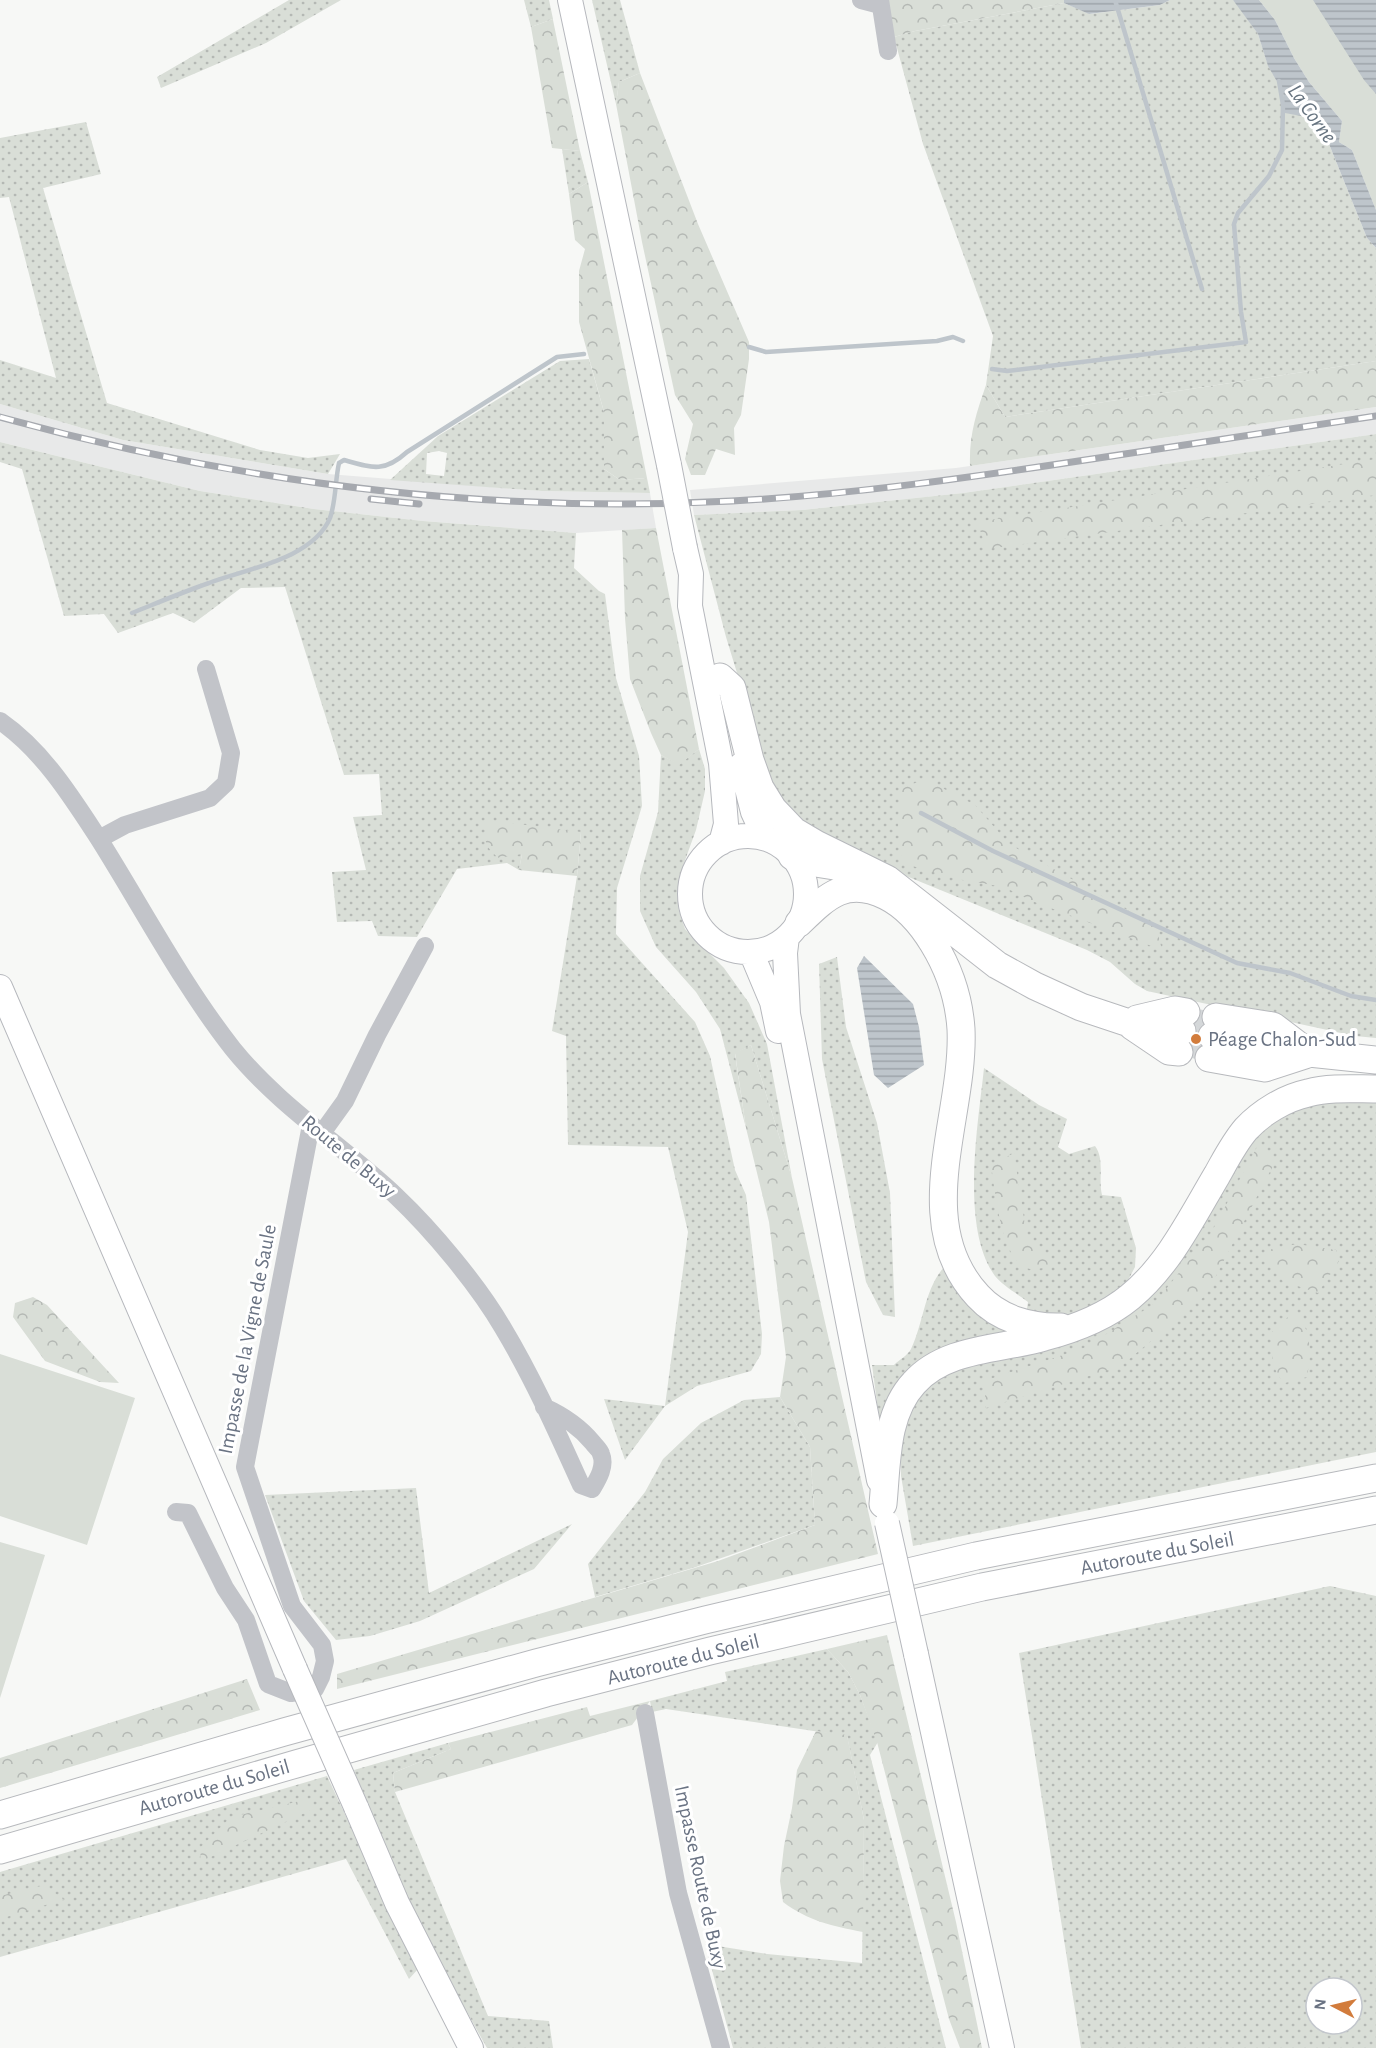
<svg xmlns="http://www.w3.org/2000/svg" width="1376" height="2048" font-family="'Alegreya Sans',sans-serif">
	<defs>
		<pattern id="grass-dots" width="8" height="8" patternUnits="userSpaceOnUse" patternTransform="scale(1.5)"><rect width="8" height="8" fill="#d9ded7"/><path d="M2 2h.1M6 6h.1" fill="none" stroke="#b4b8b4" stroke-width="1.8" stroke-linecap="round"/></pattern>
		<pattern id="forest-crowns" width="20" height="18" patternUnits="userSpaceOnUse" patternTransform="scale(1.5)"><rect width="20" height="18" fill="#d9ded7"/><path d="M2 6a3 3 0 1 1 6 0M12 15a3 3 0 1 1 6 0" fill="none" stroke="#b4b8b4"/></pattern>
		<pattern id="water-rules" width="6" height="5" patternUnits="userSpaceOnUse" patternTransform="scale(1.5)"><rect width="6" height="5" fill="#bec5cb"/><path d="M0 2.5h6" fill="none" stroke="#9ea4aa"/></pattern>
	</defs>
	<rect width="100%" height="100%" fill="#f7f8f6"/>
	<!-- built -->
	<path fill="#e8e9e9" d="M0 404 123 440 328 474 542 491 650 493 656 528 576 533 423 521 314 509 200 491 0 442Z
		M1376 407V434L963 493 802 510 694 515 690 490 956 468Z"/>
	<!-- grass -->
	<path fill="url(#grass-dots)" fill-rule="evenodd" d="M289 0H341L266 43 161 88 157 77Z
		M524 0H549L553 19 531 27Z
		M592 0H620L640 73 619 82 616 104Z
		M1170 0H1233L1236 2 1258 34 1268 65 1283 92 1285 112 1313 118 1317 132 1329 144 1367 238 1376 248V361L1005 417 986 385 993 336 923 144 894 37 915 31 1064 3 1090 14 1160 5Z
		M86 122 101 174 43 188 107 403 260 450 308 458 340 454 328 474 123 440 0 404V360L56 378 9 197 0 198V138Z
		M562 149 580 151 588 182 569 194Z
		M589 359 604 412V469L620 480 647 478 650 493 542 491 390 480 438 436 560 361ZM439 451 447 453 444 476 426 474 427 453Z
		M1376 434V1038L1355 1036 1147 991 1135 984 1110 962 1087 950 845 851 808 831 788 809 768 774 726 637 694 515 802 510 963 493Z
		M0 442 200 491 314 509 423 521 576 533 574 568 599 591 605 594 616 678 639 756 642 806 617 888 616 934 695 1022 710 1056 735 1170 746 1195 762 1334 761 1354 751 1371 697 1386 665 1406 625 1460 604 1399 665 1406 688 1232 668 1147 568 1145 566 1036 552 1031 577 876 581 832 522 854 519 870 507 863 457 869 417 937 378 936 372 921 337 922 332 872 366 870 353 817 382 815 379 774 344 775 285 587 241 588 194 623 173 613 118 633 104 614 64 616 22 469 0 462Z
		M699 749 705 769V791L696 830 684 863 677 892 679 911 685 929 724 968 749 1003 767 1044 792 1178 751 1045 735 1054 746 1128 720 1029 696 992 656 947 640 911V876L658 812 661 755 679 764Z
		M837 957 846 1027 877 1123 890 1193 895 1317 883 1315 866 1282 822 1059 819 964Z
		M984 1068 1039 1105 1067 1119 1058 1147 1069 1154 1095 1146C1105 1159 1098 1179 1102 1195L1121 1197 1136 1248 1135 1267 1124 1288 1100 1304 1061 1320 1026 1315 1028 1302C1018 1294 1003 1286 995 1276 960 1228 978 1125 984 1068Z
		M1326 1096H1376V1452L913 1546 901 1476 900 1435 907 1409 945 1369 1134 1308 1257 1130 1288 1111Z
		M945 1266 1025 1332 968 1344 880 1425 872 1365H894C899 1360 908 1355 911 1349 924 1322 924 1289 945 1266Z
		M780 1397 810 1447 815 1525 696 1567 595 1597 588 1564 645 1492 663 1459 701 1423 744 1400Z
		M416 1488 429 1593 572 1524 534 1569 420 1621 370 1636 336 1640 304 1601 265 1495Z
		M1330 1586 1376 1596V2048H1081L1019 1653ZM1316 1988H1352V2024H1316Z
		M827 1649 848 1672 860 1695 878 1742 870 1755 946 2048H733L705 1944 767 1954 862 1963 864 1820 847 1736 666 1709 652 1712 650 1701 727 1681 725 1672Z
		M448 1743 451 1749 393 1773 395 1792 488 2016 549 2021 553 2048H487C437 1959 389 1866 354 1770Z
		M327 1776 418 1969 409 1979 346 1859 0 1957V1872Z"/>
	<!-- forest -->
	<path fill="url(#forest-crowns)" d="M888 0H1064V3L915 31 894 37Z
		M553 19V20L580 151 552 148 531 27Z
		M640 73 698 224 749 342V359L741 415 734 428 735 455 716 449 705 475H691L685 459 693 424 675 395 642 242 616 104 619 82Z
		M588 182 647 478 620 480 604 469V412L579 322V271L585 249 575 240 569 194Z
		M1376 361V407L970 466C969 435 976 414 986 385L1005 417Z
		M1376 459V495L987 549 977 522Z
		M656 528 699 749 679 765 661 755 651 733 630 679 625 618 622 530Z
		M925 779 975 805 1009 844 1156 926 1162 950 1032 901 1004 887 957 879 902 863 898 828 900 789Z
		M487 820 581 832 577 876 519 870 522 854 499 858C483 846 484 838 487 820Z
		M751 1045 792 1178 878 1554 337 1689V1674L718 1561 815 1525 810 1447 780 1397 786 1357 769 1222 746 1128 735 1053Z
		M1258 1145 1275 1162 1206 1295 1121 1366 986 1408 984 1381 1084 1348 1154 1304 1211 1233Z
		M1014 1153 1027 1239 1053 1266C1046 1267 1037 1270 1030 1269 1001 1265 995 1189 991 1165Z
		M1297 1244 1336 1250 1339 1261 1318 1293 1283 1281 1265 1261 1268 1250Z
		M33 1297 47 1305 119 1383 100 1382 45 1361 13 1317 15 1303Z
		M1293 1312C1313 1327 1311 1355 1307 1377L1285 1383C1271 1371 1271 1351 1271 1333Z
		M887 1635 956 1922 982 2048H960L949 2019 877 1742 860 1695 848 1672 827 1649Z
		M247 1679 260 1710 0 1788V1758Z
		M650 1701 632 1725 395 1792 393 1773 451 1749 448 1743 587 1707 590 1716Z
		M816 1731 847 1735 864 1820 863 1932C833 1926 808 1921 783 1902L780 1881 784 1846 792 1808 797 1770Z
		M313 1798V1809L200 1862 201 1847 231 1817Z
		M41 1886 65 1899 0 1919V1896Z"/>
	<!-- park -->
	<path fill="#d9ded7" d="M1259 0H1376V210L1352 150 1339 142 1342 121 1309 82 1294 58 1275 20Z
		M0 1354 135 1398 87 1545 0 1516Z
		M0 1542 45 1555 0 1698Z"/>
	<!-- water -->
	<path fill="url(#water-rules)" d="M1064 0H1170L1160 5 1089 14 1064 3Z
		M1233 0H1259L1275 20 1294 58 1309 82 1342 121 1339 142 1352 150 1376 210V248L1367 238 1329 144 1317 132 1312 118 1285 113 1283 92 1268 66 1258 34Z
		M1313 0H1376V94L1364 80Z
		M864 956 913 1004 919 1027 924 1065 888 1088 874 1075 857 968Z"/>
	<g fill="none" stroke-linecap="round" stroke-linejoin="round">
		<!-- stream -->
		<path stroke="#bec5cb" stroke-width="4.5" d="M1115 0 1202 289
			M749 347 766 352 937 341 953 337 963 341
			M992 369 1007 371 1246 342 1241 312 1234 224 1238 213 1269 176 1282 150 1283 105 1279 81
			M132 613C157 603 183 592 209 583 246 569 313 559 330 518 336 501 335 481 339 463L344 460C372 468 384 473 407 452L557 357 584 354
			M921 813 993 851 1237 963 1290 973 1351 996 1376 1000"/>
		<!-- highway-tunnel -->
		<path stroke="#d4d7d9" stroke-width="27" stroke-dasharray="27 14" stroke-linecap="butt" d="M1184 1020 1215 1026
			M1180 1042 1211 1048"/>
		<!-- major casing -->
		<g stroke="#b6b8bd" stroke-width="26">
			<path id="major" d="M570 0 669 465
				M685 548 691 574 690 606 721 763 726 824 721 843
				M741 765 753 812 765 838
				M690 894a58 58 0 1 1 116 0a58 58 0 1 1-116 0Z
				M787 937 785 953 788 1014 879 1480
				M751 952 772 1002 778 1031
				M0 987 295 1669
				M916 1654 1002 2048
				M356 1807 397 1903 471 2048"/>
		</g>
		<!-- highway casing -->
		<g stroke="#b7b9bd" stroke-width="29">
			<path id="highway" d="M720 677 732 688 750 760 760 788 773 809 794 831 816 844 887 879 997 965 1035 986 1081 1007 1126 1022 1182 1031
				M792 856 809 862 847 868
				M799 923C826 897 846 876 886 896 906 906 922 925 933 943 949 969 959 999 961 1029 965 1116 909 1222 978 1296 999 1319 1031 1328 1061 1327
				M1216 1017 1273 1026 1306 1051
				M1137 1019 1175 1010 1186 1012
				M1132 1026 1169 1051 1179 1052
				M1212 1036 1309 1053 1376 1060
				M1209 1058 1265 1068 1305 1055
				M883 1504C887 1464 885 1414 914 1383 946 1347 1001 1350 1044 1337 1074 1329 1107 1316 1130 1297 1169 1265 1192 1217 1217 1175 1226 1159 1234 1143 1246 1129 1262 1112 1285 1098 1308 1093 1330 1087 1354 1089 1376 1089
				M0 1815 284 1732 536 1663 705 1620 976 1556 1376 1478
				M0 1850 296 1764 546 1693 710 1651 982 1587 1376 1510"/>
		</g>
		<!-- minor -->
		<path stroke="#c2c4c9" stroke-width="18" d="M861 0 880 5
			M880 0 888 51
			M0 721C43 751 71 796 99 839 143 909 182 984 233 1049 279 1106 343 1146 396 1196 432 1230 478 1285 503 1328 533 1378 557 1432 581 1485L592 1489C598 1479 606 1466 601 1454 600 1450 595 1446 593 1443 579 1426 564 1416 544 1407
			M99 839 125 825 210 798 226 783 231 753 206 669
			M322 1133 345 1101 377 1035 425 946
			M176 1512 188 1513 225 1588 246 1620 268 1684 291 1693 315 1689 321 1677 325 1661 322 1645 292 1606 245 1467 311 1125
			M645 1713 678 1893 721 2048"/>
		<!-- major -->
		<use href="#major" stroke="#fff" stroke-width="24"/>
		<!-- highway -->
		<use href="#highway" stroke="#fff" stroke-width="27"/>
		<!-- rail casing -->
		<g stroke="#a6a9af" stroke-width="7">
			<path id="rail" d="M0 417C240 483 483 514 732 501 846 495 959 479 1072 462 1173 447 1275 431 1376 416
				M371 499 419 504"/>
		</g>
		<!-- rail -->
		<use href="#rail" stroke="#fff" stroke-width="4.5" stroke-dasharray="14" stroke-linecap="butt"/>
		<!-- major-bridge casing -->
		<g stroke="#b6b8bd" stroke-width="26" stroke-linecap="butt">
			<path id="major-bridge" d="M669 465 685 548
				M887 1523 916 1654
				M295 1669 356 1807"/>
		</g>
		<!-- major-bridge -->
		<use href="#major-bridge" stroke="#fff" stroke-width="24"/>
	</g>
	<!-- markers -->
	<circle fill="#d27c3c" stroke="#fff" stroke-width="2" cx="1196" cy="1039" r="6"/>
	<g text-anchor="middle" stroke-width="6" stroke-linejoin="round" paint-order="stroke">
		<!-- poi labels -->
		<g font-size="21" fill="#6a7383" stroke="#fff" text-anchor="start">
			<text x="1208" y="1046">Péage Chalon-Sud</text>
		</g>
		<!-- street labels -->
		<g font-size="21" fill="#6a7383" stroke="#fff">
			<text transform="translate(349 1156) rotate(40)" y="7">Route de Buxy</text>
			<text transform="translate(247 1339) rotate(-79)" y="7">Impasse de la Vigne de Saule</text>
			<text transform="translate(1157 1553) rotate(-11)" y="7">Autoroute du Soleil</text>
			<text transform="translate(683 1659) rotate(-14)" y="7">Autoroute du Soleil</text>
			<text transform="translate(214 1787) rotate(-16)" y="7">Autoroute du Soleil</text>
			<text transform="translate(701 1877) rotate(78)" y="7">Impasse Route de Buxy</text>
		</g>
		<!-- water labels -->
		<g font-size="22" font-style="italic" fill="#66737f" stroke="#fff">
			<text transform="translate(1313 113) rotate(54)" y="8">La Corne</text>
		</g>
	</g>
	<!-- north arrow -->
	<g transform="translate(1334 2006) rotate(277)"><circle r="28" fill="#ffffff" stroke="#c3c7cd" stroke-width="1.5"/>
	<path d="M0-4.5L10 22L0 15L-10 22Z" fill="#d27c3c"/>
	<text y="-9" font-size="16" font-weight="bold" text-anchor="middle" fill="#6a7383">N</text>
	</g>
</svg>
